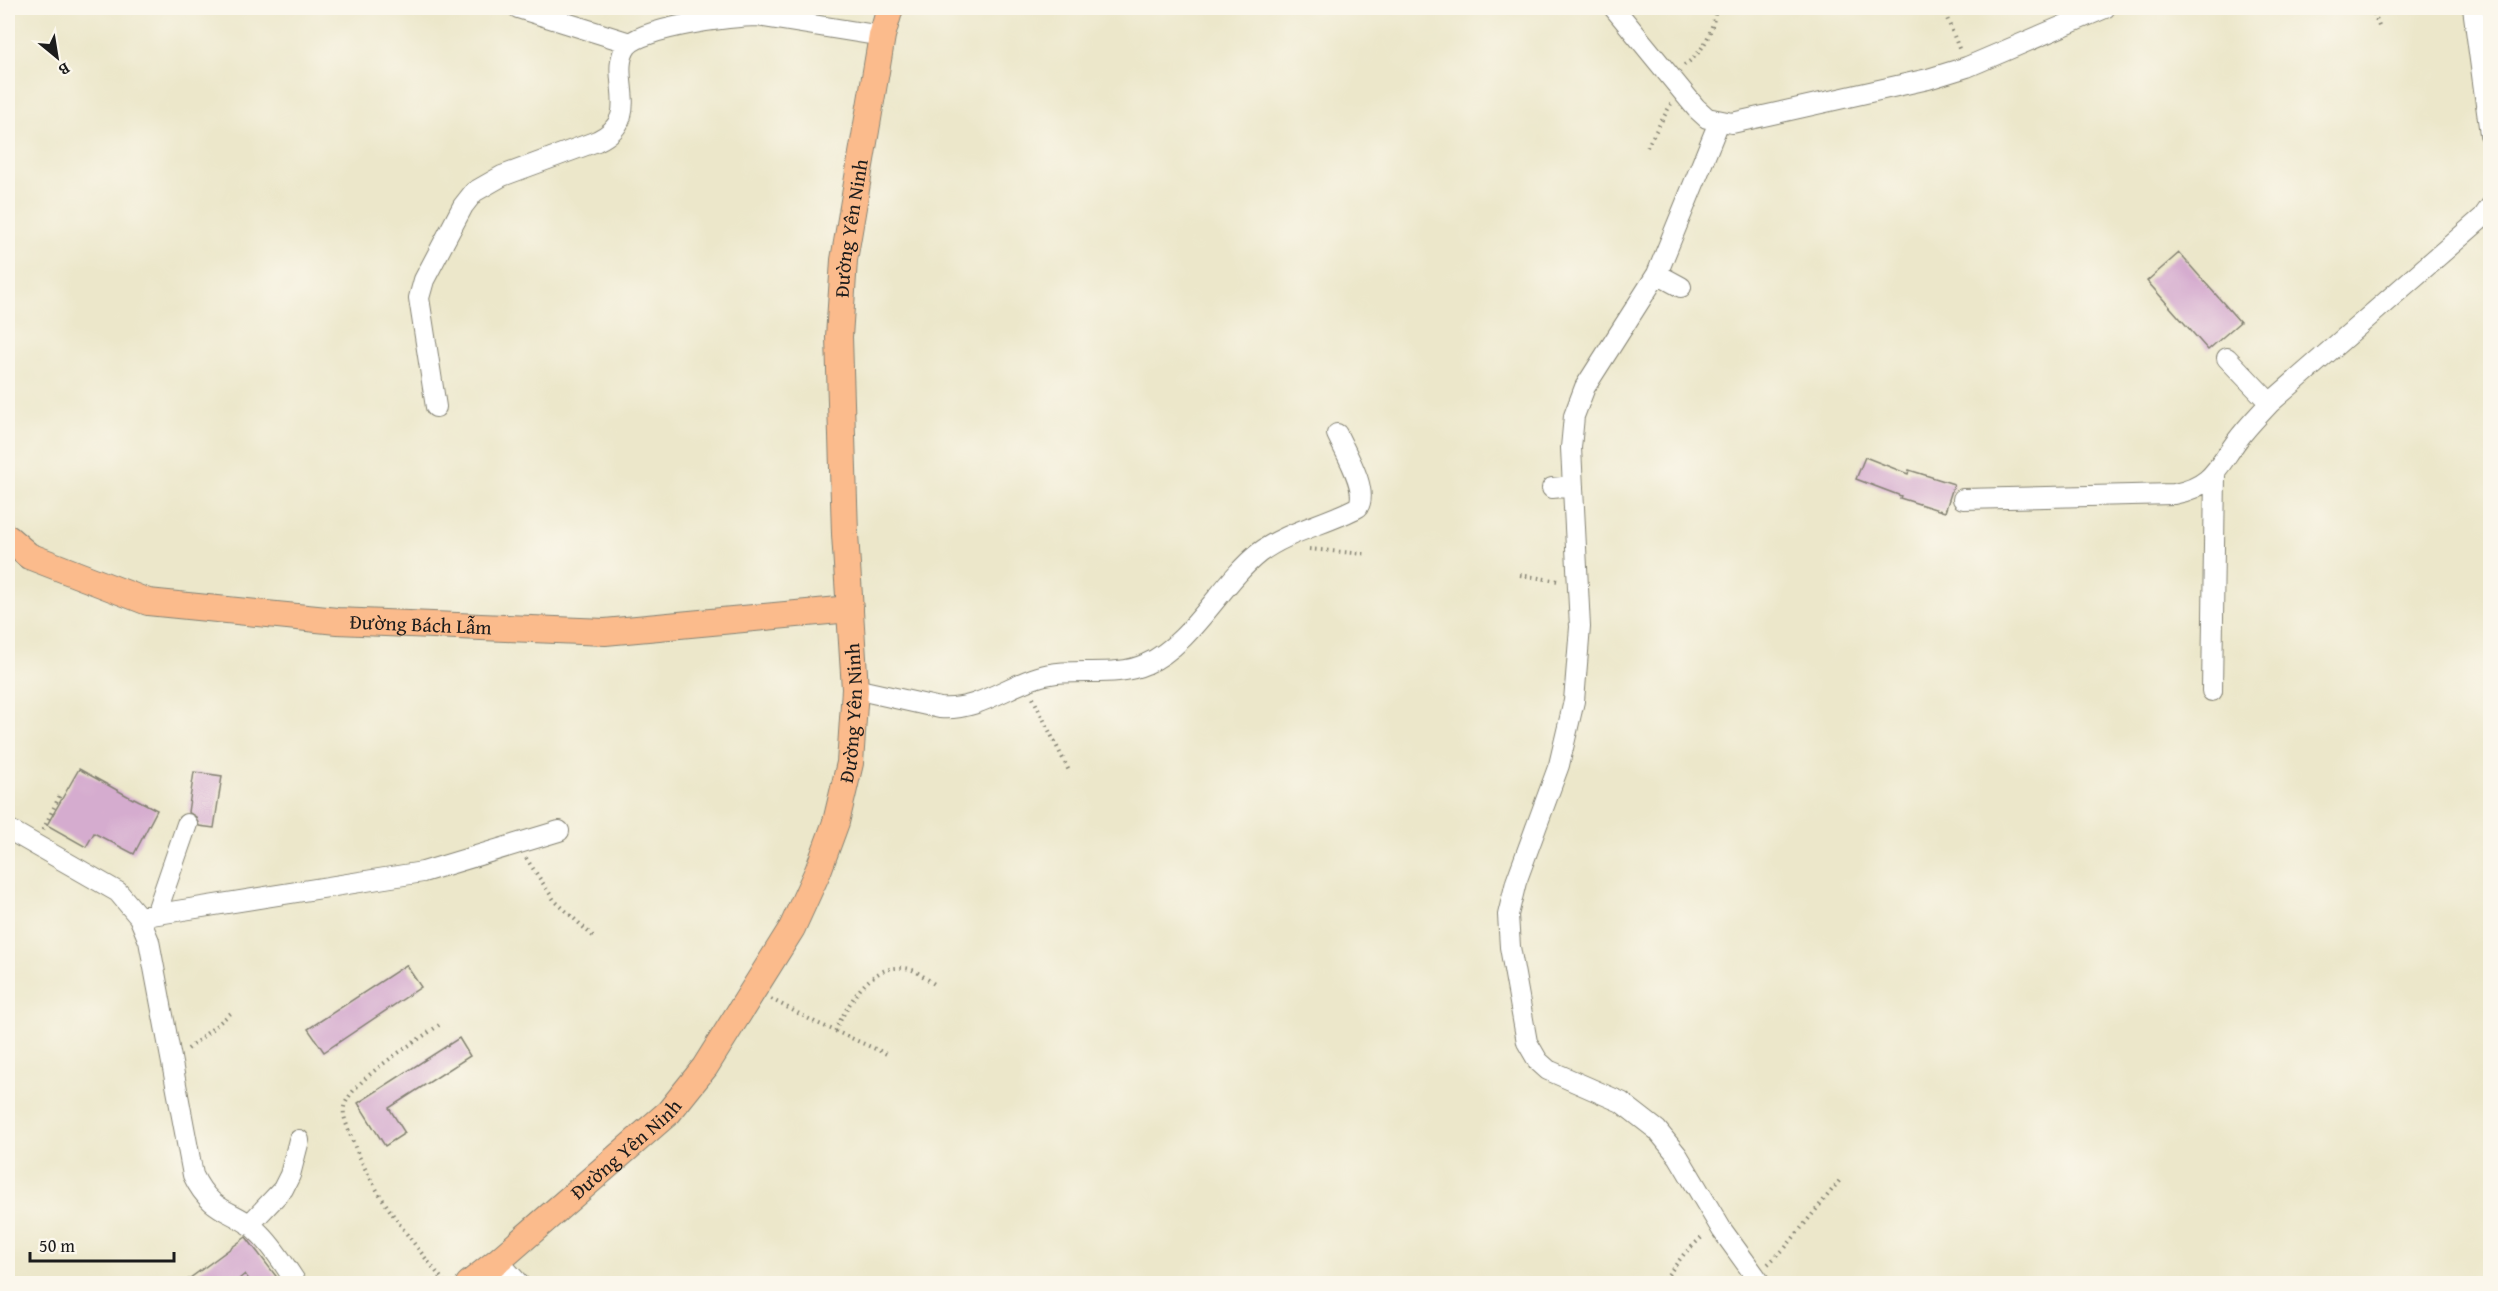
<svg xmlns="http://www.w3.org/2000/svg" width="2498" height="1291" font-family="'Gentium Book Plus',serif">
	<rect width="100%" height="100%" fill="#fbf7ec"/>
	<filter id="ink" filterUnits="userSpaceOnUse"><feTurbulence type="fractalNoise" baseFrequency=".0167" numOctaves="2"/><feDisplacementMap in="SourceGraphic" scale="12" xChannelSelector="R" yChannelSelector="G"/><feConvolveMatrix kernelMatrix="1 2 1 2 8 2 1 2 1" color-interpolation-filters="sRGB"/></filter>
	<filter id="wash" filterUnits="userSpaceOnUse"><feTurbulence type="fractalNoise" baseFrequency=".008" numOctaves="4" result="noise"/><feDisplacementMap in="SourceGraphic" scale="24" xChannelSelector="R" yChannelSelector="G"/><feGaussianBlur stdDeviation="1.35" result="paint"/><feColorMatrix in="noise" values="0 0 0 0 0 0 0 0 0 0 0 0 0 0 0 0 0 1.4 0 .05"/><feComposite in="paint" operator="in"/></filter>
	<g filter="url(#wash)">
		<rect width="100%" height="100%" fill="#ece7ca"/>
		<g id="blocks">
			<!-- building -->
			<path fill="#d5accf" d="M2179 253 2240 322 2208 350 2147 281Z
				M1865 457 1908 474 1909 470 1954 484 1945 512 1900 498 1901 496 1856 479Z
				M79 769 133 799 134 798 157 810 134 854 94 833 86 847 47 825Z
				M194 772 222 776 214 828 199 826 196 817 188 812Z
				M406 965 421 987 324 1052 308 1029Z
				M459 1038 470 1056 389 1108 405 1133 385 1146 358 1103Z
				M246 1237 282 1284H252L245 1274 233 1284H182Z"/>
		</g>
	</g>
	<g filter="url(#ink)">
		<use href="#blocks" fill-opacity="0" stroke="#848273" stroke-width="1.5"/>
		<g fill="none" stroke-linecap="round" stroke-linejoin="round">
			<!-- minor casing -->
			<g stroke="#848273" stroke-width="22">
				<path id="minor" d="M518 8 630 43
					M1614 8 1696 108 1707 118 1732 123 1928 79 1967 67 2105 8
					M2473 8 2490 134
					M1719 122 1657 274 1585 387 1574 416 1571 448 1580 627 1574 701 1559 765 1516 882 1508 915 1510 947 1527 1042 1538 1061 1548 1070 1621 1102 1657 1130 1678 1156 1722 1230 1761 1284
					M1657 274 1681 287
					M2227 358 2270 403
					M436 407 419 298 424 280 463 206 474 192 502 176 597 141C646 118 606 75 627 46 641 28 732 16 757 16L882 36
					M1552 488 1573 486
					M1963 499 2174 494C2211 487 2216 470 2236 442 2246 428 2258 416 2270 403L2483 217 2490 207
					M855 689 940 708C977 711 1005 687 1038 677 1073 666 1113 679 1146 664 1191 645 1221 583 1259 553 1288 531 1327 524 1358 507 1369 490 1345 452 1337 434
					M2212 691 2215 474
					M8 829 118 892 139 917 149 941 193 1175C213 1217 236 1208 261 1235 275 1249 286 1267 297 1284
					M156 914 187 824
					M139 917 423 872 559 831
					M249 1225 283 1189 290 1175 299 1140
					M498 1261 519 1284"/>
			</g>
			<!-- major casing -->
			<g stroke="#848273" stroke-width="28">
				<g id="major">
					<path id="s1" d="M8 538 29 556 148 602 337 621 605 632 850 609"/>
					<path id="s2" d="M469 1284 498 1261 669 1112 705 1067 792 928 818 871 836 822 850 763 855 689 845 534 839 337 844 260 882 36 890 8"/>
				</g>
			</g>
			<!-- path -->
			<path stroke="#848273" stroke-width="4" stroke-dasharray="1.5 4.5" stroke-linecap="butt" d="M1943 8 1960 51
				M2372 8 2380 29
				M1684 65C1704 53 1713 30 1716 8
				M1647 147 1671 104
				M1309 549 1365 554
				M1520 575 1559 581
				M1033 698 1070 773
				M43 830 61 793
				M526 858 554 900 596 939
				M771 999 815 1022 889 1055
				M439 1025C413 1044 357 1076 345 1104 341 1113 347 1125 350 1134 371 1192 408 1236 446 1284
				M835 1031C848 1005 868 965 903 968 915 968 926 979 936 985
				M188 1049 231 1013
				M1768 1264 1785 1248 1840 1180
				M1661 1284 1684 1254 1704 1235"/>
			<!-- minor -->
			<use href="#minor" stroke="#fff" stroke-width="20"/>
			<!-- major -->
			<use href="#major" stroke="#fbbb8c" stroke-width="26"/>
		</g>
	</g>
	<g text-anchor="middle" stroke-width="6" stroke-linejoin="round" paint-order="stroke">
		<!-- street labels -->
		<g font-size="20" fill="#1c1c1c" stroke="#fbf7ec">
			<text dy="7" stroke="none"><textPath href="#s2" startOffset="1197">Đường Yên Ninh</textPath></text>
			<text dy="7" stroke="none"><textPath href="#s1" startOffset="429">Đường Bách Lẫm</textPath></text>
			<text dy="7" stroke="none"><textPath href="#s2" startOffset="711">Đường Yên Ninh</textPath></text>
			<text dy="7" stroke="none"><textPath href="#s2" startOffset="207">Đường Yên Ninh</textPath></text>
		</g>
	</g>
	<!-- margin -->
	<rect width="2498" height="1291" fill="none" stroke="#fbf7ec" stroke-width="30"/>
	<!-- north arrow -->
	<g transform="translate(57 57) rotate(150)" stroke="#fbf7ec" stroke-width="4.5" paint-order="stroke">
	<path d="M0-4.5L10 22L0 15L-10 22Z" fill="#1c1c1c"/>
	<text y="-9" font-size="16" font-weight="bold" text-anchor="middle" fill="#1c1c1c">B</text>
	</g>
	<!-- scale -->
	<path d="M30 1252v9h144v-9" fill="none" stroke="#1c1c1c" stroke-width="3"/>
	<text x="39" y="1252" font-size="18" fill="#1c1c1c" stroke="#fbf7ec" stroke-width="4.5" paint-order="stroke">50 m</text>
</svg>
